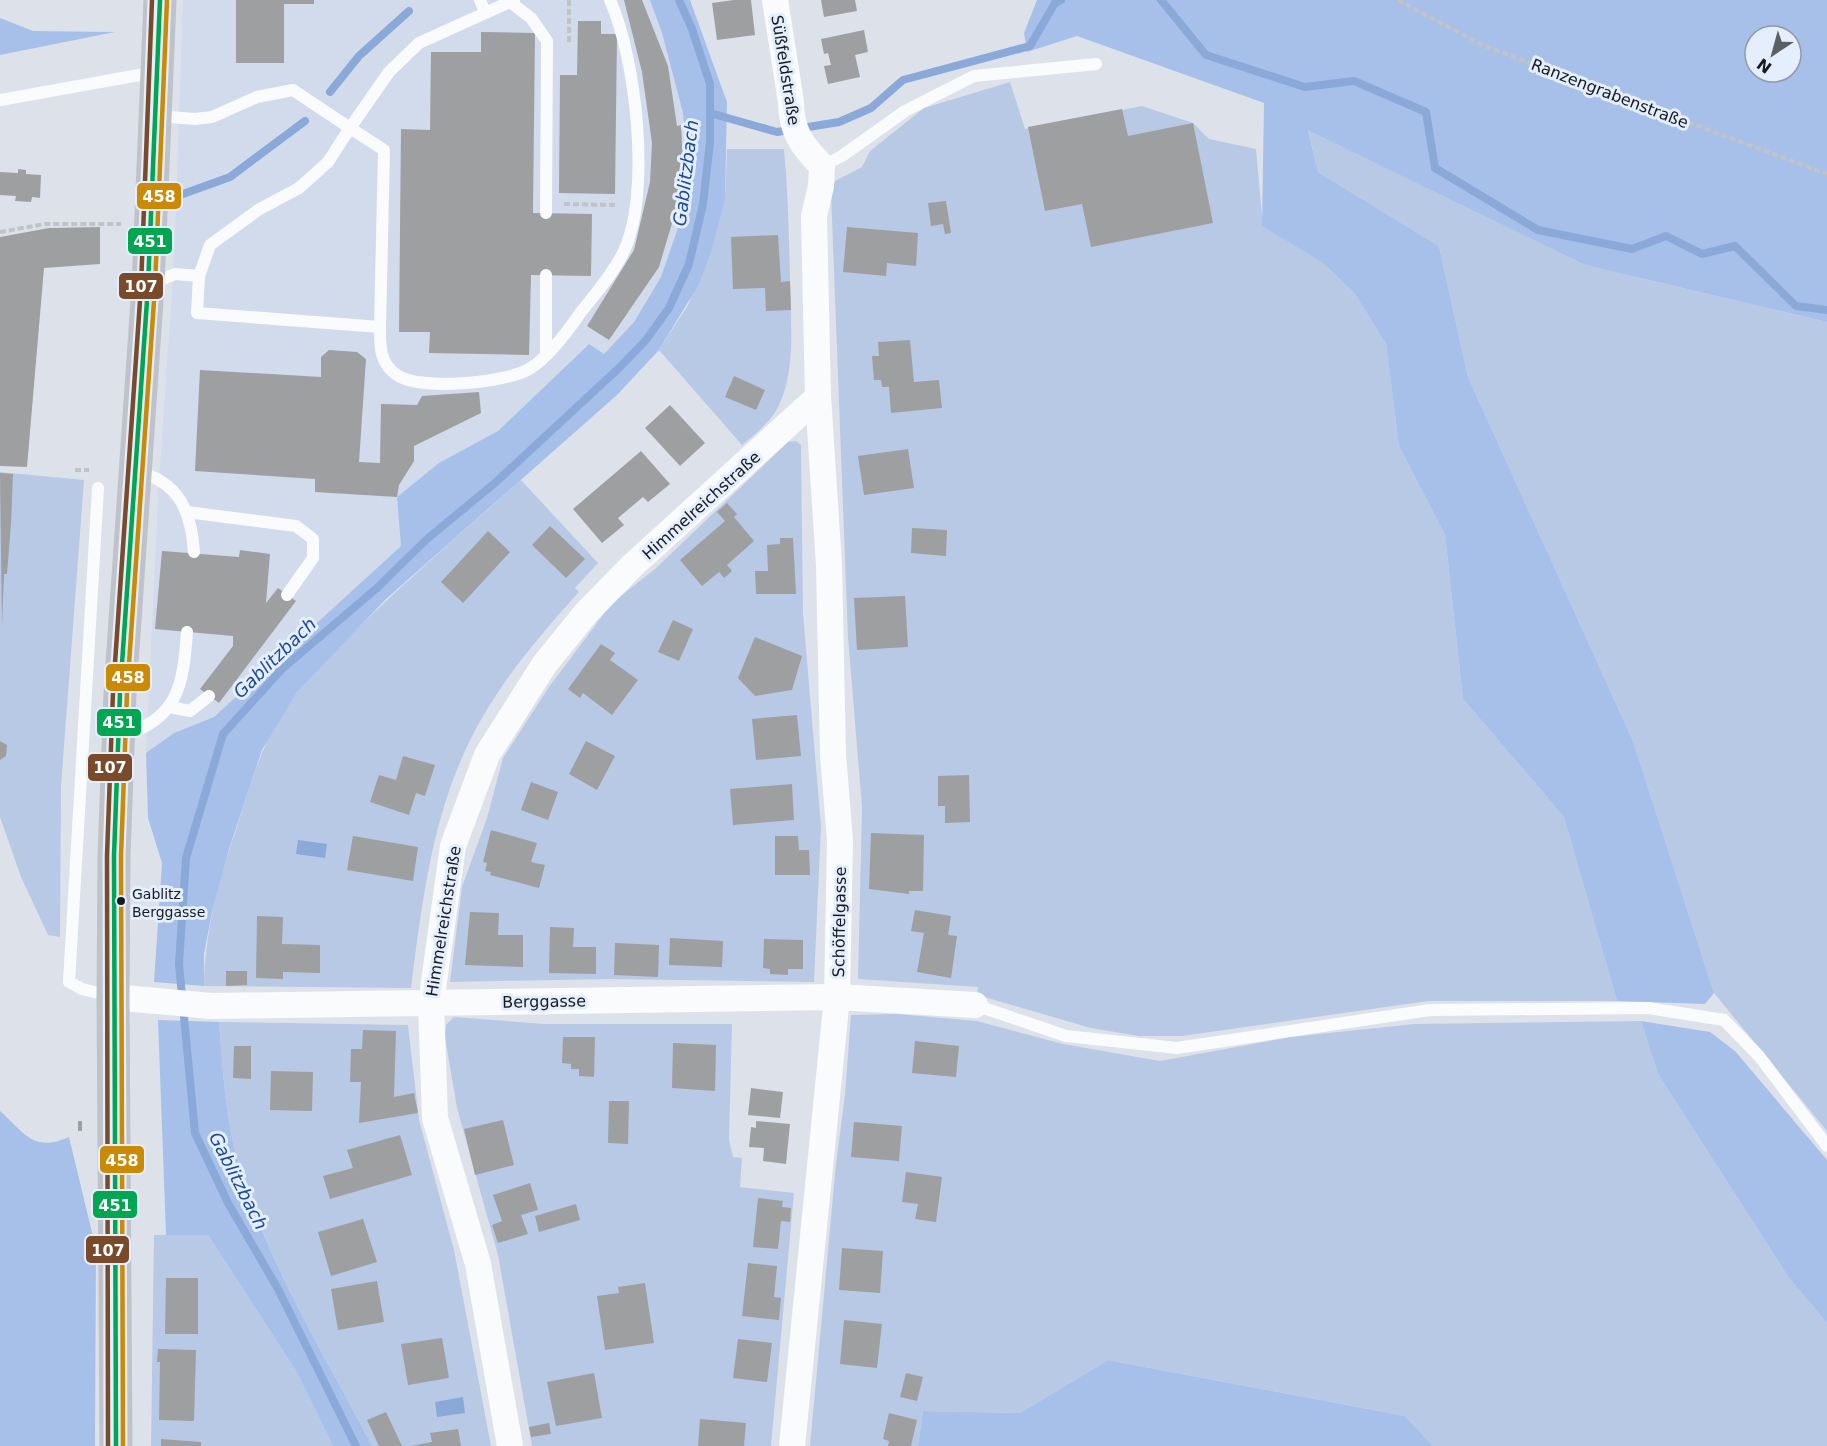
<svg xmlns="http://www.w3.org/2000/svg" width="1827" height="1446" font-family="'DejaVu Sans',sans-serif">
	<rect width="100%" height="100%" fill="#dde2ea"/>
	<!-- built -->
	<path fill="#d1dbeb" d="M183 0H650L662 33 683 113 689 179 680 222 661 277 634 322 604 354 588 344 498 431 439 463 397 497 401 546 214 717 174 733 146 753 159 479 174 263Z"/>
	<!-- green -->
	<path fill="#b8c9e6" d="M1010 82 1025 129 1142 106 1193 123 1209 139 1256 149 1263 226 1323 263 1355 294 1386 344 1399 446 1445 535 1463 699 1564 817 1617 1001H1428L1182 1036H1139L1091 1028 977 995 978 987 858 979 862 807 848 637 831 192 835 181 862 167 870 151 924 108Z
		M1308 129 1585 265 1827 322V1131L1714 993 1633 741 1468 377 1439 246 1318 172Z
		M727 149H784C788 192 789 235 790 278 790 318 797 367 779 405 772 421 755 434 742 445L659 350 688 305 725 199Z
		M796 441 801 445 803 613 821 826 814 982 608 979 450 982 462 887 487 818 503 758 549 687 612 603 655 569 788 442Z
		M0 472 84 480 61 787 60 937 48 935 21 877 0 817Z
		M521 480 598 563 575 588 579 592C533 643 488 696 461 760 430 832 421 911 411 988L204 986C205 932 218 881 236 830 249 790 260 748 283 712 302 681 330 656 355 631 409 578 465 530 521 480Z
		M897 1014 977 1021 1063 1044 1160 1061 1291 1037 1414 1024 1641 1021 1658 1074 1789 1278 1827 1323V1446H1433L1405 1416 1108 1360 1020 1413 923 1411 918 1446H810L836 1164 845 1095 851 1015Z
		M454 1017 545 1024H732L729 1139 733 1157 742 1158 740 1187 794 1193 771 1446H532L498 1255 457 1108 445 1037 446 1025Z
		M219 1022 408 1025 419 1120 454 1250 491 1446H372C324 1353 267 1262 238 1162 225 1117 223 1069 219 1022Z
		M154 1235H208L296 1371 333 1446H151Z"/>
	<!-- forest -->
	<path fill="#a7c0e9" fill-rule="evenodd" d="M650 0H690L727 102 725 199 712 249 699 284 659 350 617 395 386 599 297 692 262 750 229 849 212 912 204 954V986L154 982 162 863 148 818 146 753 174 733 214 717 401 546 397 497 439 463 498 431 589 344 604 354 634 322 661 277 680 222 689 179 683 113 662 33Z
		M1037 0H1827V322L1585 265 1308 130 1318 172 1439 246 1468 377 1633 741 1714 993 1705 1004 1617 1001 1564 817 1463 699 1445 535 1399 446 1386 344 1355 294 1323 263 1262 226 1264 103 1077 36 1027 52 1024 33ZM1755 36H1791V72H1755Z
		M0 18 33 31 115 32 0 55Z
		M158 1020 219 1022C223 1069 225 1117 238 1162 267 1263 324 1353 372 1446H333L296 1371 208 1235H166Z
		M1641 1021 1710 1032 1735 1051 1827 1160V1323L1789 1278 1658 1074Z
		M0 1111C25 1133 33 1153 69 1137L96 1249 95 1446H0Z
		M1108 1360 1405 1416 1433 1446H918L923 1411 1020 1413Z"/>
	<!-- water -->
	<path fill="#8aa8d8" d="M298 840 327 844 325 858 296 854Z
		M463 1397 465 1413 437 1417 435 1402Z"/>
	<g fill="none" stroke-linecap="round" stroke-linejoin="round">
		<!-- stream -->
		<path stroke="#8aa8d8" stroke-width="8" d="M1161 0 1206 55 1305 87 1354 81 1426 112 1435 168 1538 230 1632 249 1666 236 1702 254 1735 246 1796 306 1827 310
			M330 92 359 56 409 11
			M710 113 777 132 839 122 871 108 903 80 1030 46 1055 3 1061 0
			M183 194 230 177 305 121
			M356 1446 278 1289 228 1203 195 1133 179 964 186 858 223 734 282 669 377 588 427 539 496 482 619 368 646 340 669 308 689 264 703 204 710 142V84L692 29 679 0"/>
	</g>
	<!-- building -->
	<path fill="#9e9fa0" d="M236 0H314V4H284V63H236Z
		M624 0H642L668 66 677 126 681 125 684 183 659 267 609 340 587 326 634 250 650 182 652 143 642 72Z
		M734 0H751L755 35 717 40 712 3Z
		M821 0H855L857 11 824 17Z
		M578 21H601V34H617L615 194 559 193 560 75H577Z
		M864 30 868 52 855 55 860 77 828 84 824 66 831 65 828 53 824 54 821 39Z
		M481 32 535 33 533 213 592 214 591 276 531 275 529 355 429 353 430 332H399L401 129 430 130 431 52H481Z
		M1122 109 1128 136 1193 123 1213 223 1091 247 1082 204 1045 211 1028 127Z
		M18 169 26 170V174L41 175 40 198 32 197 31 202 15 201 16 196 0 195V172L18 173Z
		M946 201 951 233 945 234 943 224 931 226 928 203Z
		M100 227V264L44 268 27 467 0 466V237L49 228Z
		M847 227 918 233 916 266 887 263 886 276 843 272Z
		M778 235 781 282 790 281 791 310 766 311 765 288 733 289 731 237Z
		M910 340 914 382 939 380 942 408 891 413 889 387H882L881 380H874L872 356H879L878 342Z
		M329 350 357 352 366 359 359 462 380 463 381 404 417 405 422 396 479 392 481 413 414 446V461L399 485 397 497 315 492V479L195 471 200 370 321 377V357Z
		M734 376 765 390 756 410 725 397Z
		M670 405 705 443 680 466 645 428Z
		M908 449 914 488 864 495 858 456Z
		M641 451 670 484 648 502 643 497 618 518 624 525 602 543 573 509Z
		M0 473 13 474 11 524 7 574H4L2 626Z
		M727 503 737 514 734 517 754 541 727 565 732 571 724 578 719 572 702 586 680 560 725 521 717 512Z
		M550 526 585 559 566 578 532 545Z
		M912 528 947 530 946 556 911 553Z
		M488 531 510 552 463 603 441 582Z
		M780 538H793L796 594H756L755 571H768L767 545 780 544Z
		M240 550 270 554 266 603 278 588 296 601 219 703 200 689 233 646V636L155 629 162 551 239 557Z
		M905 596 908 647 857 650 854 598Z
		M673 620 693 629 679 661 658 652Z
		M755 637 802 656 792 690 755 696 738 678Z
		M601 644 615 653 610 660 638 680 612 715 583 693 580 698 568 689Z
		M797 715 801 756 756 760 752 719Z
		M0 741 7 745 6 756 0 760Z
		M586 741 615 756 597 790 569 774Z
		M403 756 435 765 425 796 416 793 409 815 370 802 379 775 396 780Z
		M969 775 970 822 945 823V806H938V776Z
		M531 782 558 792 548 820 521 810Z
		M792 784 794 820 733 825 730 789Z
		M491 830 537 843 531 862 545 865 539 888 490 875 491 872 485 871 487 863 483 862Z
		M871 833 924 835 923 891H909V894L869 889Z
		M353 836 418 847 413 881 347 870Z
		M775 836H798L799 850H809L810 875H775Z
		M915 910 951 916 948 935 957 936 951 978 917 972 924 933 911 931Z
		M470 912 499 913 498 935H523V967L465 965Z
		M257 916 283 917 282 944 320 945V973L283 972V979L256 978Z
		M550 927 574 928 573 947H596V974L549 973Z
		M670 938 723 941 722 967 669 965Z
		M764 939 803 940V969H788V975L770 974V969L763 968Z
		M615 943 659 945 658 977 614 975Z
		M226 971H247V985L226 986Z
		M363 1030 396 1031 394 1097 414 1093 418 1113 359 1123 361 1082H350L351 1049H362Z
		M563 1037H595L594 1077 579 1076V1069H571V1064L562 1063Z
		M915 1041 959 1046 956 1077 912 1073Z
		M673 1043 716 1045 715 1091 672 1088Z
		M234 1046H251V1079L233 1078Z
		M271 1071 313 1072 312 1111 270 1110Z
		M751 1088 783 1092 780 1118 748 1115Z
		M609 1101H629L628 1144 608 1143Z
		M503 1120 514 1165 475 1175 464 1129Z
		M78 1121H82V1131H78Z
		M756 1121 790 1124 786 1164 763 1161 764 1148 749 1147 751 1127 756 1128Z
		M854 1122 902 1126 899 1161 851 1157Z
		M400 1135 412 1175 330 1199 323 1176 353 1168 347 1150Z
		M906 1172 942 1177 936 1222 915 1219 918 1204 902 1202Z
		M530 1183 538 1210 521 1215 528 1234 498 1243 492 1225 502 1221 493 1195Z
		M758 1198 783 1201 782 1207 791 1208 790 1222 781 1221 778 1249 753 1247Z
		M576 1204 580 1220 539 1232 535 1216Z
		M363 1219 377 1262 331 1276 318 1232Z
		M842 1248 883 1251 880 1293 839 1290Z
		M748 1263 777 1266 774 1297 781 1298 779 1320 742 1316Z
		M166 1278H198V1334H165Z
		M377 1281 384 1322 338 1330 331 1289Z
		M645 1283 654 1343 605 1350 597 1296 619 1293 618 1287Z
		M844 1320 882 1324 877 1368 840 1364Z
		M442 1338 449 1378 408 1385 401 1344Z
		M738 1339 772 1343 767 1382 733 1378Z
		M158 1349 196 1350 194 1421 159 1420 160 1362H157Z
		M594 1373 602 1418 556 1426 547 1382Z
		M906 1373 923 1377 917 1401 900 1397Z
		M386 1412 402 1446H379L367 1420Z
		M889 1413 917 1420 911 1446H888L889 1441 883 1439Z
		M700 1419 746 1423 744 1446H698Z
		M549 1423 551 1434 531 1437 529 1427Z
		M458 1429 461 1446H411L432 1442 430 1433Z
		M161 1439 201 1442V1446H161Z"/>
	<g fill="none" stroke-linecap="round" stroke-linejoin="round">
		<!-- path -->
		<path stroke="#c1c3c6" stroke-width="4" stroke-dasharray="6 3" stroke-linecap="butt" d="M569 0V45
			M1398 0 1482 45 1827 174
			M564 204 616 205
			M0 232 45 224H121
			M75 470H89"/>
		<!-- lane -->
		<path stroke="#fafbfc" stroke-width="12" d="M480 0 485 12
			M510 2 531 18 547 41 546 213
			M0 100 156 72
			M156 116 195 119 212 117 257 97 293 90 350 128 389 72 419 43 514 0
			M822 166 842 156 905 111 974 76 1096 64
			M151 284 175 274 199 276 210 245 258 210 299 188 328 162 350 128 384 150 380 327 197 313 199 276
			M380 327C380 345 379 363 397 375 419 391 506 383 529 369 549 357 568 331 581 312 595 294 613 274 623 253 652 195 636 58 610 0
			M546 354V275
			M136 471C179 482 191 510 194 552
			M98 488 69 982 82 989 111 996
			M187 512 296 526 313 539V558L287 595
			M170 707 190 711 209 696
			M120 737C178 719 183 687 187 632
			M975 1005 1066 1036 1177 1048 1430 1010 1648 1008 1724 1020 1759 1056 1827 1146"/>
		<!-- street -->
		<path stroke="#fafbfc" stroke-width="26" d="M775 0 791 102C791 131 802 146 822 166L821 186 814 216 818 397 829 565 833 755 840 840 837 997 792 1446
			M113 997 211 1006 837 997 975 1005
			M510 1446 478 1264 435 1118 431 1003 453 846 487 755 544 665 586 613 632 566 818 397"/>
		<!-- primary -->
		<path stroke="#bfc2c8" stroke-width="33" d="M116 1446 113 997 114 856 120 693 148 286 160 0"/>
		<!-- bus-1 casing -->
		<g stroke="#e4eefd" stroke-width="9">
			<path id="bus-1" d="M116 1446 114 856 120 693 148 286 160 0"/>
		</g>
		<!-- bus-2 casing -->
		<g stroke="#e4eefd" stroke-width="9">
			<path id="bus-2" d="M123 1446 121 856 127 693 155 286 167 0"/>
		</g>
		<!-- bus-3 casing -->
		<g stroke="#e4eefd" stroke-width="9">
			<path id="bus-3" d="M108 1446 107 856 113 692 141 286 152 0"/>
		</g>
		<!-- bus-1 -->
		<use href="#bus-1" stroke="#00a651" stroke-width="4.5"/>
		<!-- bus-2 -->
		<use href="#bus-2" stroke="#ca8a06" stroke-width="4.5"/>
		<!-- bus-3 -->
		<use href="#bus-3" stroke="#7a4b2a" stroke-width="4.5"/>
	</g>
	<!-- markers -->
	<circle fill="#16191e" stroke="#e4eefd" stroke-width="2" cx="121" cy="901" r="5"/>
	<g text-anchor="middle" stroke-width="6" stroke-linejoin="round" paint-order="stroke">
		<!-- bus labels -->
		<g font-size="14" fill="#16191e" stroke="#e4eefd" text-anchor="start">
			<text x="132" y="899">Gablitz<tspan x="132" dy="18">Berggasse</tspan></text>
		</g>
		<!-- street labels -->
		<g font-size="16" fill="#16191e" stroke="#e4eefd">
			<text transform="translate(786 70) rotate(81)" y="6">Süßfeldstraße</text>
			<text transform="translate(1610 93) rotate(21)" y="6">Ranzengrabenstraße</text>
			<text transform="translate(701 505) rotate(-42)" y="6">Himmelreichstraße</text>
			<text transform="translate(443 921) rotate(-81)" y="6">Himmelreichstraße</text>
			<text transform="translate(839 922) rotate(-89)" y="6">Schöffelgasse</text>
			<text transform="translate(544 1001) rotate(-1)" y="6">Berggasse</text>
		</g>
		<!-- water labels -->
		<g font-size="18" font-style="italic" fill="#1b4a99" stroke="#e4eefd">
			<text transform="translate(686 173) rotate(-83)" y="6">Gablitzbach</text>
			<text transform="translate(275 658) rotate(-44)" y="6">Gablitzbach</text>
			<text transform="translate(238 1181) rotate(63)" y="6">Gablitzbach</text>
		</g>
	</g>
	<g stroke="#e4eefd" stroke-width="2">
		<rect x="136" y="182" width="46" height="28" rx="6" fill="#ca8a06"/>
		<rect x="127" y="227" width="46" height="28" rx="6" fill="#00a651"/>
		<rect x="118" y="272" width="46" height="28" rx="6" fill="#7a4b2a"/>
		<rect x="105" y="663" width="46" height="29" rx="6" fill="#ca8a06"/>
		<rect x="96" y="708" width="46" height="29" rx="6" fill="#00a651"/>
		<rect x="87" y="753" width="46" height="29" rx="6" fill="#7a4b2a"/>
		<rect x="99" y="1145" width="46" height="29" rx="6" fill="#ca8a06"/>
		<rect x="92" y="1190" width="46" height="29" rx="6" fill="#00a651"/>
		<rect x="85" y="1235" width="45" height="29" rx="6" fill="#7a4b2a"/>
	</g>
	<g font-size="16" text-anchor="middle" font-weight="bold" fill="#fff">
		<text x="159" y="202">458</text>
		<text x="150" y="247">451</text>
		<text x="141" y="292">107</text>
		<text x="128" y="683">458</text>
		<text x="119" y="728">451</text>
		<text x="110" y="773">107</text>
		<text x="122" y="1166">458</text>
		<text x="115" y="1211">451</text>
		<text x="108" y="1256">107</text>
	</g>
	<!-- north arrow -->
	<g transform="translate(1773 54) rotate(216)"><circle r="28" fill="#e4eefd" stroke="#9299a4" stroke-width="1.5"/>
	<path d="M0-4.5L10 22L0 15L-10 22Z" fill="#5c5f65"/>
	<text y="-9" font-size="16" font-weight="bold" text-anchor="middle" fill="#16191e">N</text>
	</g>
</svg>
